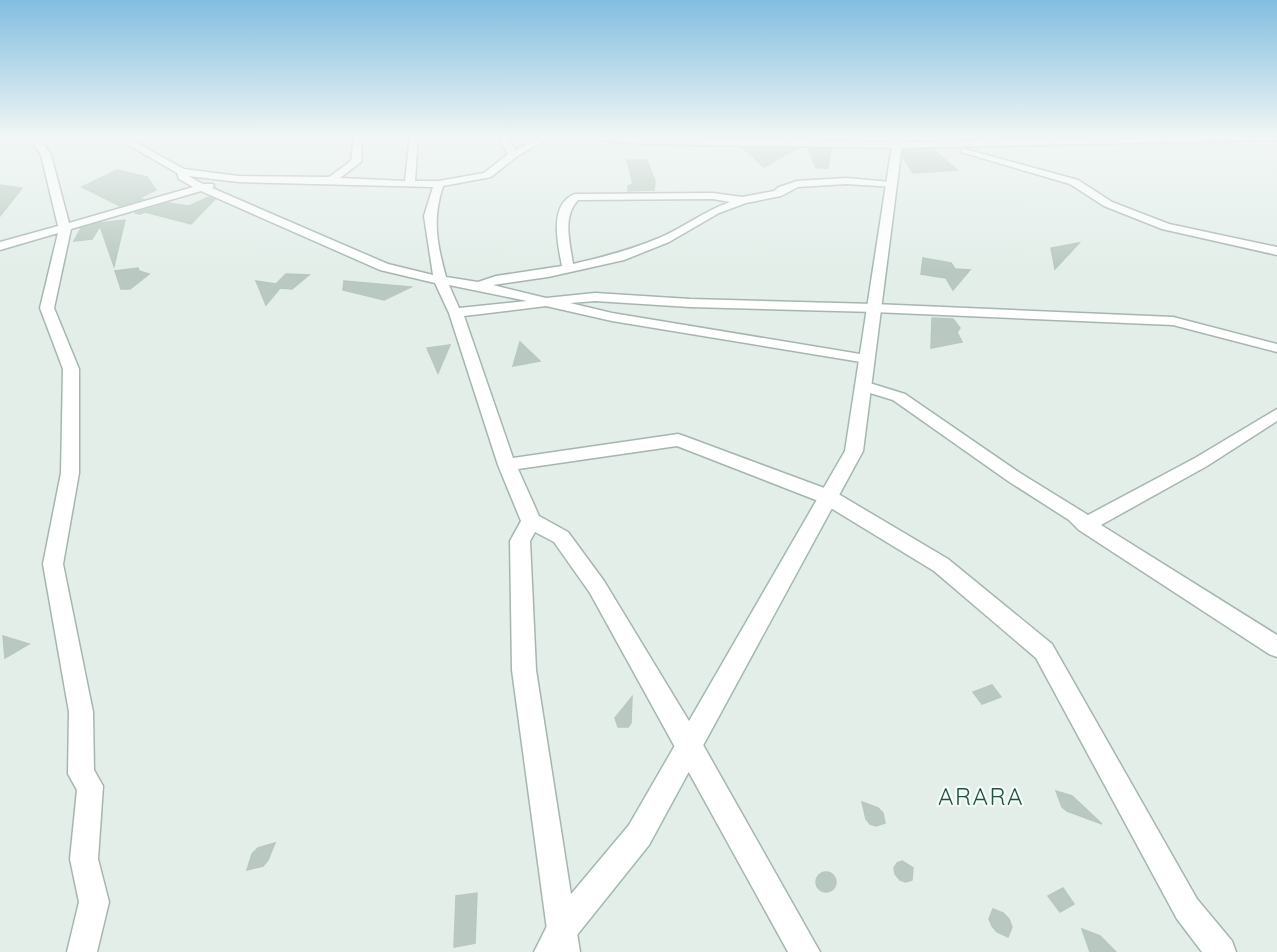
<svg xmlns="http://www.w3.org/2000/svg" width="1277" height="952" font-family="Quicksand,sans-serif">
	<rect width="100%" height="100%" fill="#e3eee9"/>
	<!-- building -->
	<path fill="#b9c9c1" stroke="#b6c8bf" stroke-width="1.5" d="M743 148 796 149 764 167Z
		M808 149H831L828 168H816Z
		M933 149 957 170 913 173 903 157 904 150Z
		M627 160H647L655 181 654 190 628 191V186L633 184Z
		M117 170 147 177 156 190 139 198 143 199 120 206 82 187Z
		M0 185 22 188 0 216Z
		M209 197 215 199 191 224 145 212 140 214 135 213 168 203 189 206Z
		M125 220 114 266 100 226 92 239 74 241 81 228 99 223Z
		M1079 243 1055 269 1051 248Z
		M923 258 951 263 955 269 970 270 953 290 946 278 921 274Z
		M138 268 139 271 149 274 130 289H121L115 271Z
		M286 274 309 275 292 289 280 288 266 305 256 281 276 284Z
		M344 281 411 287 384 300 343 290Z
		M932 318 953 319 960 328 957 332 962 342 931 348Z
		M520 342 540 361 513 366Z
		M450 345 438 373 427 348Z
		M3 636 29 644 5 658Z
		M992 685 1001 697 982 704 973 692Z
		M632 697 631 723 628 727H618L615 718Z
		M1056 791 1072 796 1102 824 1067 811 1062 807Z
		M862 802 878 808 883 813 885 823 876 826 870 824 866 819Z
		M275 843 268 860 263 866 247 870 252 854 258 848Z
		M902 861 913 868 912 880 906 882 900 880 895 874 894 868 897 863Z
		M816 882a10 10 0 1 1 20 0a10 10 0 1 1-20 0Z
		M1063 888 1074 904 1060 912 1048 896Z
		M477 893 475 943 454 947 456 896Z
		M993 909 1003 913 1009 919 1012 927 1008 937 997 932 992 926 989 919Z
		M1082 929 1100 936 1116 952H1090Z"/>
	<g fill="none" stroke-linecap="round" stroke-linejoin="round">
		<!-- street casing -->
		<g stroke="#a5b6b0" stroke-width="3">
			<path id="street" d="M29 136H38L51 155 69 223 193 187 179 179 177 173 113 136H124L184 169 239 176 329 177 351 161 354 136H362L361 162 340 178 405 181 410 136H418L415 181H439L484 173 508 154 500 142 501 136H509L510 142 515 150 542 136H553L516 157 491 177 443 186C432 220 437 244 446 277L478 282 496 276 562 266C558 245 548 204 575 194L713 193 742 197 774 191 779 187 797 181 846 178 891 182 896 185 895 187 846 184 798 187 781 196 746 203 719 213 669 242 624 260 548 277 493 285 546 298 595 293 690 299 874 304 1173 317 1277 344V352L1173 325 874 312 690 307 595 301 570 303 612 313 872 356 874 359 867 363 612 321 546 306 464 316 513 458 678 434 684 436 835 492 948 559 1052 644 1197 899 1232 941 1236 952H1202L1177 919 1036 658 934 571 821 502 677 446 518 469 539 516 568 532 604 581 698 736 820 952H788L590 593 554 542 535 532 530 541 536 670 580 952H550L512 670 510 541 521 521 498 465 449 313 435 283 380 270 201 191 71 229 54 308 79 369V473L63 564 93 712 94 770 103 786 98 859 109 902 97 952H67L79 902 70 859 77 790 68 774 69 712 43 564 61 473 63 369 40 308 58 233 0 250V242L58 226 41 155ZM188 176 239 182 433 187 424 216 433 275 388 264 212 188 214 186 213 184H203ZM713 199 730 202C704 211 683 228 659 238 631 250 603 257 573 264 570 243 562 217 578 200ZM449 285 527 301 459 308Z
				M583 136 897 142 1277 136V140L897 148 644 144 587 139Z
				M961 148 1078 180 1112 202 1169 224 1277 247V255L1162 229 1104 206 1070 184 961 152Z
				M863 381 905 394 1020 473 1088 515 1195 458 1277 409V421L1207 466 1101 525 1277 635V657L1269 654 1079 530 1069 520 1008 481 893 400 857 389 855 386 857 383Z"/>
		</g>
		<!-- secondary casing -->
		<g stroke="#a1bab0" stroke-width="3">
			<path id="secondary" d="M888 136H897L902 145 863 451 649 845 573 940 566 952H534L551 918 629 825 845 451 892 145Z"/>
		</g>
		<!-- street -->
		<use href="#street" fill="#fff" fill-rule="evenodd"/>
		<!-- secondary -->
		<use href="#secondary" fill="#fff" fill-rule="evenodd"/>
	</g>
	<!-- sky -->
	<linearGradient id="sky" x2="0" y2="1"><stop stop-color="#82bee0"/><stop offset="0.51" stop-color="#f2f7f5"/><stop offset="1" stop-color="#f2f7f5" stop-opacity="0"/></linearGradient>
	<rect width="1277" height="269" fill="url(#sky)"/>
	<g text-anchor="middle" stroke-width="4.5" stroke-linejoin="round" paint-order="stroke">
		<!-- near-quarter labels -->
		<g font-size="24" letter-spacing="1.5" fill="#1d5343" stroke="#f4faf7">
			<text x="981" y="805">ARARA</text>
		</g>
	</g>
</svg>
